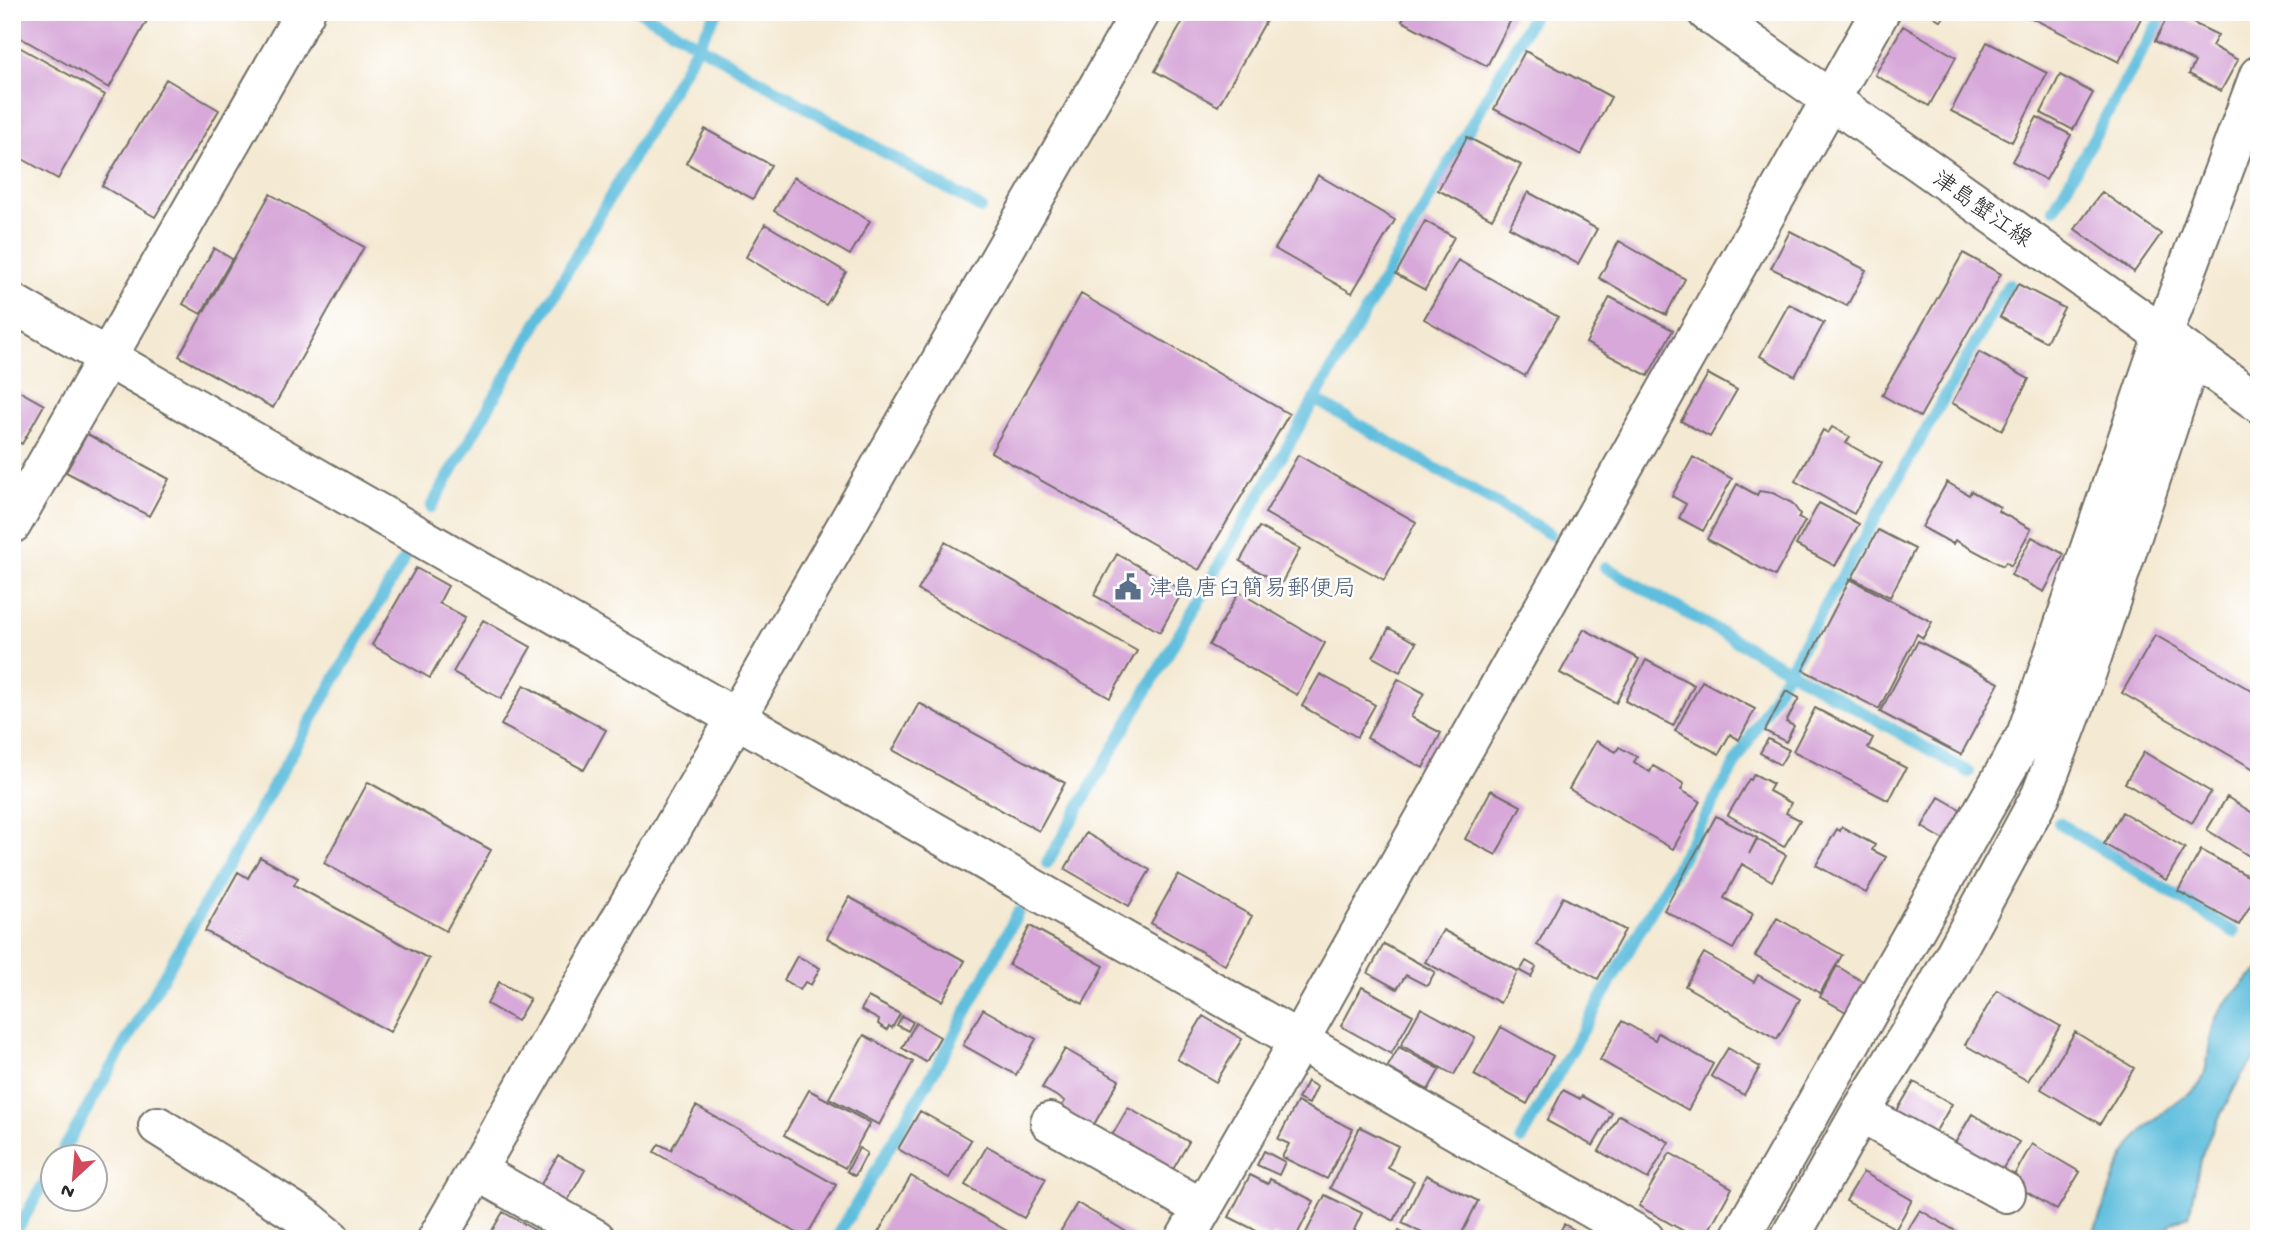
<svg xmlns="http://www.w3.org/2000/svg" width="2271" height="1251" font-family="'Gochi Hand','Klee One',sans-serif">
	<rect width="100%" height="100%" fill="#fff"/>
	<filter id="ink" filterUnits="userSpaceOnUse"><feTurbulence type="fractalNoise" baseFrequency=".0143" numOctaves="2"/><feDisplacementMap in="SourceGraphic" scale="14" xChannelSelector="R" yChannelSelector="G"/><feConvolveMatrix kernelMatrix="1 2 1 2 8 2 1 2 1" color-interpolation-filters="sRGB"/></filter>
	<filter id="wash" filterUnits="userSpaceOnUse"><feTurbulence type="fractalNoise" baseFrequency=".00686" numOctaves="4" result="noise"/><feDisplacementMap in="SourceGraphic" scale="28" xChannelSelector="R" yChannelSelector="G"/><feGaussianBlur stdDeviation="1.57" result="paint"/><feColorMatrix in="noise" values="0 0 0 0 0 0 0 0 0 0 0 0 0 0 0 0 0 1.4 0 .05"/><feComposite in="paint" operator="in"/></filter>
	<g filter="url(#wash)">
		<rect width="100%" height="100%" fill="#f4e9d2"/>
		<!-- water -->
		<path fill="#5ebedd" stroke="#447484" stroke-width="2" d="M2259 970V1053L2241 1076 2210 1135 2200 1160 2189 1216 2173 1222 2156 1239H2090C2107 1208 2112 1170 2134 1141 2145 1126 2163 1112 2178 1101 2184 1096 2194 1091 2199 1085 2209 1073 2208 1040 2214 1023 2221 1003 2243 984 2259 970Z"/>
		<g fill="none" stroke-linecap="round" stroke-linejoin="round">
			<!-- stream -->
			<path stroke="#5ebedd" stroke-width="12" d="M641 12 981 208
				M2054 209 2164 12
				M1314 399 1550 534
				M431 507 717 12
				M1605 567 1969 772
				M2059 823 2234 932
				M1047 863 1367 309 1535 12
				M1521 1139 2009 284
				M60 1156 407 554
				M12 1239 52 1169
				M836 1239 948 1047 1018 912"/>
		</g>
		<g id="blocks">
			<!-- building -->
			<path fill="#d7a8d9" d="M12 12H152L109 88 12 33Z
				M1188 12H1271L1218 106 1155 71Z
				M1407 12H1515L1487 66 1402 21Z
				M1927 12H1947L1941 21Z
				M2020 12H2144L2119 62Z
				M2170 12 2218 35 2212 46 2238 60 2221 91 2189 74 2195 62 2155 41Z
				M1903 26 1956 57 1929 106 1875 75Z
				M1987 42 2047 73 2012 142 1951 111Z
				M12 43 105 95 58 179 12 153Z
				M1525 51 1611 97 1581 155 1494 109Z
				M2060 75 2093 93 2073 130 2041 113Z
				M166 79 219 110 155 217 102 186Z
				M2037 117 2071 135 2046 180 2012 161Z
				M705 129 771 165 753 199 686 163Z
				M1467 137 1521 165 1492 219 1438 190Z
				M1318 175 1395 220 1352 293 1275 249Z
				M794 177 870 221 850 255 774 211Z
				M1528 192 1597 229 1578 264 1509 227Z
				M2102 192 2161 234 2134 272 2075 229Z
				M270 194 364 247 273 408 179 356Z
				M1425 221 1454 237 1425 290 1396 274Z
				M765 224 846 272 826 305 746 257Z
				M1790 231 1866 270 1847 306 1771 268Z
				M1619 241 1685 279 1666 315 1599 278Z
				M214 248 232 259 201 314 183 304Z
				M1963 253 2001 274 1920 417 1882 395Z
				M1458 260 1558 317 1525 376 1424 319Z
				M2018 284 2064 308 2046 342 2000 317Z
				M1081 294 1289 414 1199 570 991 452Z
				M1610 297 1673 330 1648 376 1586 343Z
				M1789 304 1824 323 1795 376 1760 356Z
				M1979 352 2029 379 2002 430 1952 403Z
				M1708 374 1737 390 1710 437 1681 421Z
				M12 387 44 405 22 444 12 439Z
				M1832 427 1850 437 1846 443 1882 463 1854 514 1795 481 1823 430 1828 433Z
				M87 434 169 479 149 516 66 472Z
				M1298 455 1416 522 1384 580 1265 513Z
				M1693 457 1732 479 1703 531 1679 518 1686 504 1672 496Z
				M1947 482 1969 495 1971 491 2000 507 1998 511 2031 529 2011 566 2006 562 2003 566 1955 540 1953 544 1922 527Z
				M1737 484 1757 495 1759 491 1773 493 1792 503 1800 514 1798 518 1805 521 1775 576 1707 539Z
				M1819 503 1859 524 1835 566 1796 545Z
				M1259 527 1300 549 1281 584 1240 561Z
				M1878 530 1915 549 1890 597 1852 578Z
				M2032 537 2064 554 2044 592 2011 575Z
				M945 542 1137 651 1110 698 918 590Z
				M1117 554 1183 591 1160 632 1094 595Z
				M416 568 448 586 439 603 465 617 430 678 372 645Z
				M1850 579 1932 622 1923 638 1917 634 1879 709 1803 670Z
				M1239 592 1325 643 1297 695 1209 645Z
				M483 620 531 647 501 699 453 672Z
				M1389 628 1416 643 1400 672 1373 657Z
				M1584 629 1639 659 1616 703 1560 673Z
				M2155 635 2259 695V772L2122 693Z
				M1918 641 1999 683 1961 755 1880 712Z
				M1646 660 1694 685 1673 726 1625 701Z
				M1320 674 1375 705 1357 737 1302 706Z
				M1398 679 1424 693 1411 717 1441 733 1423 768 1367 738Z
				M1702 681 1755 709 1739 740 1730 734 1719 754 1675 731Z
				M524 685 606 730 584 770 501 725Z
				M1786 691 1799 698 1786 722 1794 726 1786 742 1765 731Z
				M919 703 1065 783 1039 831 893 750Z
				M1815 708 1873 738 1868 748 1906 768 1889 801 1793 751Z
				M1768 739 1789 750 1780 765 1760 753Z
				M1596 741 1616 752 1619 747 1637 757 1634 762 1650 772 1653 766 1684 784 1681 790 1700 801 1673 849 1569 789Z
				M2144 752 2211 792 2192 823 2125 783Z
				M1754 774 1773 784 1769 791 1791 803 1786 813 1800 820 1784 847 1728 815 1749 779 1751 780Z
				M368 782 491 850 446 931 324 863Z
				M1491 790 1521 806 1496 855 1465 839Z
				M1939 797 1965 812 1948 842 1922 827Z
				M2227 797 2259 817V862L2207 830Z
				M2122 812 2185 848 2166 880 2104 844Z
				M1716 816 1757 838 1749 854 1757 839 1786 855 1772 881 1742 864 1724 898 1753 914 1733 949 1664 910Z
				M1842 827 1875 845 1872 850 1886 857 1866 893 1816 865 1837 829 1840 831Z
				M1086 833 1150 870 1129 906 1065 869Z
				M2201 850 2259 882V890L2239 925 2178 891Z
				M260 857 298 878 294 885 429 959 390 1032 205 931 238 872 248 878Z
				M1178 875 1252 916 1225 965 1151 923Z
				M849 897 965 961 942 1001 827 938Z
				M1563 897 1625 930 1598 979 1537 945Z
				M1777 918 1842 955 1820 993 1755 956Z
				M1030 926 1104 966 1083 1004 1009 965Z
				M1443 930 1518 971 1500 1003 1425 962Z
				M1384 944 1435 972 1427 986 1406 975 1397 989 1368 973Z
				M1704 953 1754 982 1758 975 1800 999 1777 1039 1685 986Z
				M797 956 820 968 811 985 805 982 800 990 784 980Z
				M1526 961 1536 967 1531 977 1520 971Z
				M1837 966 1865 983 1848 1013 1820 997Z
				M499 982 530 999 517 1021 487 1004Z
				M1362 987 1413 1015 1391 1054 1341 1026Z
				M1997 990 2060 1026 2028 1081 1965 1045Z
				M868 997 900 1014 892 1028 889 1026 887 1030 878 1024 879 1020 861 1010Z
				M1421 1008 1475 1038 1454 1075 1401 1045Z
				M983 1009 1036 1039 1016 1075 963 1045Z
				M902 1016 913 1022 908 1031 897 1025Z
				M1203 1016 1242 1039 1216 1082 1177 1059Z
				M1622 1021 1655 1040 1658 1033 1713 1064 1688 1110 1600 1060Z
				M916 1023 940 1037 926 1062 902 1048Z
				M1501 1027 1553 1056 1527 1104 1474 1075Z
				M2075 1032 2134 1068 2100 1124 2041 1089Z
				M864 1035 913 1062 879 1125 829 1098Z
				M1399 1047 1440 1069 1428 1090 1387 1068Z
				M1728 1048 1760 1067 1744 1095 1711 1076Z
				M1065 1049 1119 1080 1092 1128 1060 1109 1065 1101 1042 1088Z
				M1307 1081 1317 1087 1309 1104 1298 1099Z
				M1914 1082 1952 1104 1930 1141 1892 1119Z
				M809 1090 870 1123 845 1168 784 1135Z
				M1563 1090 1580 1099 1582 1096 1612 1113 1593 1146 1547 1121Z
				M1297 1102 1353 1129 1327 1179 1282 1157 1289 1144 1278 1139Z
				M696 1106 836 1185 805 1239H794L797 1233 654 1152 659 1144 671 1150Z
				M1128 1108 1189 1142 1172 1171 1111 1137Z
				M920 1111 971 1140 949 1178 898 1149Z
				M1972 1114 2019 1142 2000 1173 1954 1145Z
				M1619 1115 1669 1142 1648 1179 1599 1151Z
				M1360 1127 1398 1146 1388 1168 1414 1181 1394 1221 1330 1188Z
				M2032 1144 2080 1172 2057 1210 2010 1182Z
				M987 1146 1046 1179 1024 1218 965 1185Z
				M859 1148 867 1153 855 1176 847 1171Z
				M1264 1151 1285 1162 1279 1175 1257 1165Z
				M1670 1153 1732 1188 1704 1239H1698L1639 1206Z
				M558 1155 585 1170 563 1209 536 1193Z
				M1863 1172 1912 1200 1896 1229 1846 1201Z
				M1250 1175 1268 1184 1270 1179 1314 1201 1295 1239H1283L1274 1234 1271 1238 1229 1217Z
				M1426 1175 1478 1201 1459 1239H1434L1402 1223Z
				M911 1176 1021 1239 875 1238Z
				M1325 1195 1362 1213 1354 1230 1366 1236 1365 1239H1303Z
				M1077 1203 1139 1239H1056Z
				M1920 1210 1969 1239H1902Z
				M503 1212 550 1239H487Z
				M1564 1224 1591 1239H1556Z
				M1399 1230 1416 1239H1395Z"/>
		</g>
	</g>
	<g filter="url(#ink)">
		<use href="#blocks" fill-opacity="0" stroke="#716e65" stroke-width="2"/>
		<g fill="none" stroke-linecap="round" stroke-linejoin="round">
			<!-- minor casing -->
			<g stroke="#716e65" stroke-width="42">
				<path id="minor" d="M12 303 1645 1239
					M12 524 305 12
					M1860 1113 2006 1193
					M1050 1122 1202 1208
					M158 1126 308 1220 331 1239
					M477 1171 596 1239
					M437 1239 1141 12
					M1185 1239 1299 1041 1880 12
					M1739 1239 2026 735 2163 335 2259 75
					M1789 1239 1860 1113 1925 1009 2041 795 2083 684 2192 355"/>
			</g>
			<!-- major casing -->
			<g stroke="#716e65" stroke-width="42">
				<path id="major" d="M1707 12 2259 403"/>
			</g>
			<!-- minor -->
			<use href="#minor" stroke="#fff" stroke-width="38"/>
			<!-- major -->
			<use href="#major" stroke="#fff" stroke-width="38"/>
		</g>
	</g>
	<!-- icons -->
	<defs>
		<g id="civic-bare" transform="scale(2.1)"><path d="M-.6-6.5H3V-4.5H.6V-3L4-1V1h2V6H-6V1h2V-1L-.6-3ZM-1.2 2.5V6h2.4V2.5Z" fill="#5c6f8a" stroke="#fff" stroke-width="2.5" paint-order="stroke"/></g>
	</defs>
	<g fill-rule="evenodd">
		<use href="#civic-bare" x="1128" y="587"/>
	</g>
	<g text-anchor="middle" stroke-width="5" stroke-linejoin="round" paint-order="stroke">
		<!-- street labels -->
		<g font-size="23" fill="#2b2b2b" stroke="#fff">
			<text transform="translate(1983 208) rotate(35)" y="8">津島蟹江線</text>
		</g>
		<!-- service labels -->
		<g font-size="23" fill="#4e5e75" stroke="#fff" text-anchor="start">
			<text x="1149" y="595">津島唐臼簡易郵便局</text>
		</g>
	</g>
	<!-- margin -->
	<rect width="2271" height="1251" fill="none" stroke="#fff" stroke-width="42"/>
	<!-- north arrow -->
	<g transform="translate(74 1178) rotate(206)"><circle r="33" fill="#ffffff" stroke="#aaaaaa" stroke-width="2"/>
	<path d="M0-5L12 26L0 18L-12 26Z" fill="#d1495b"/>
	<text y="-10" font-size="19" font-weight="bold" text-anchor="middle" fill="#2b2b2b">N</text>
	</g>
</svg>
